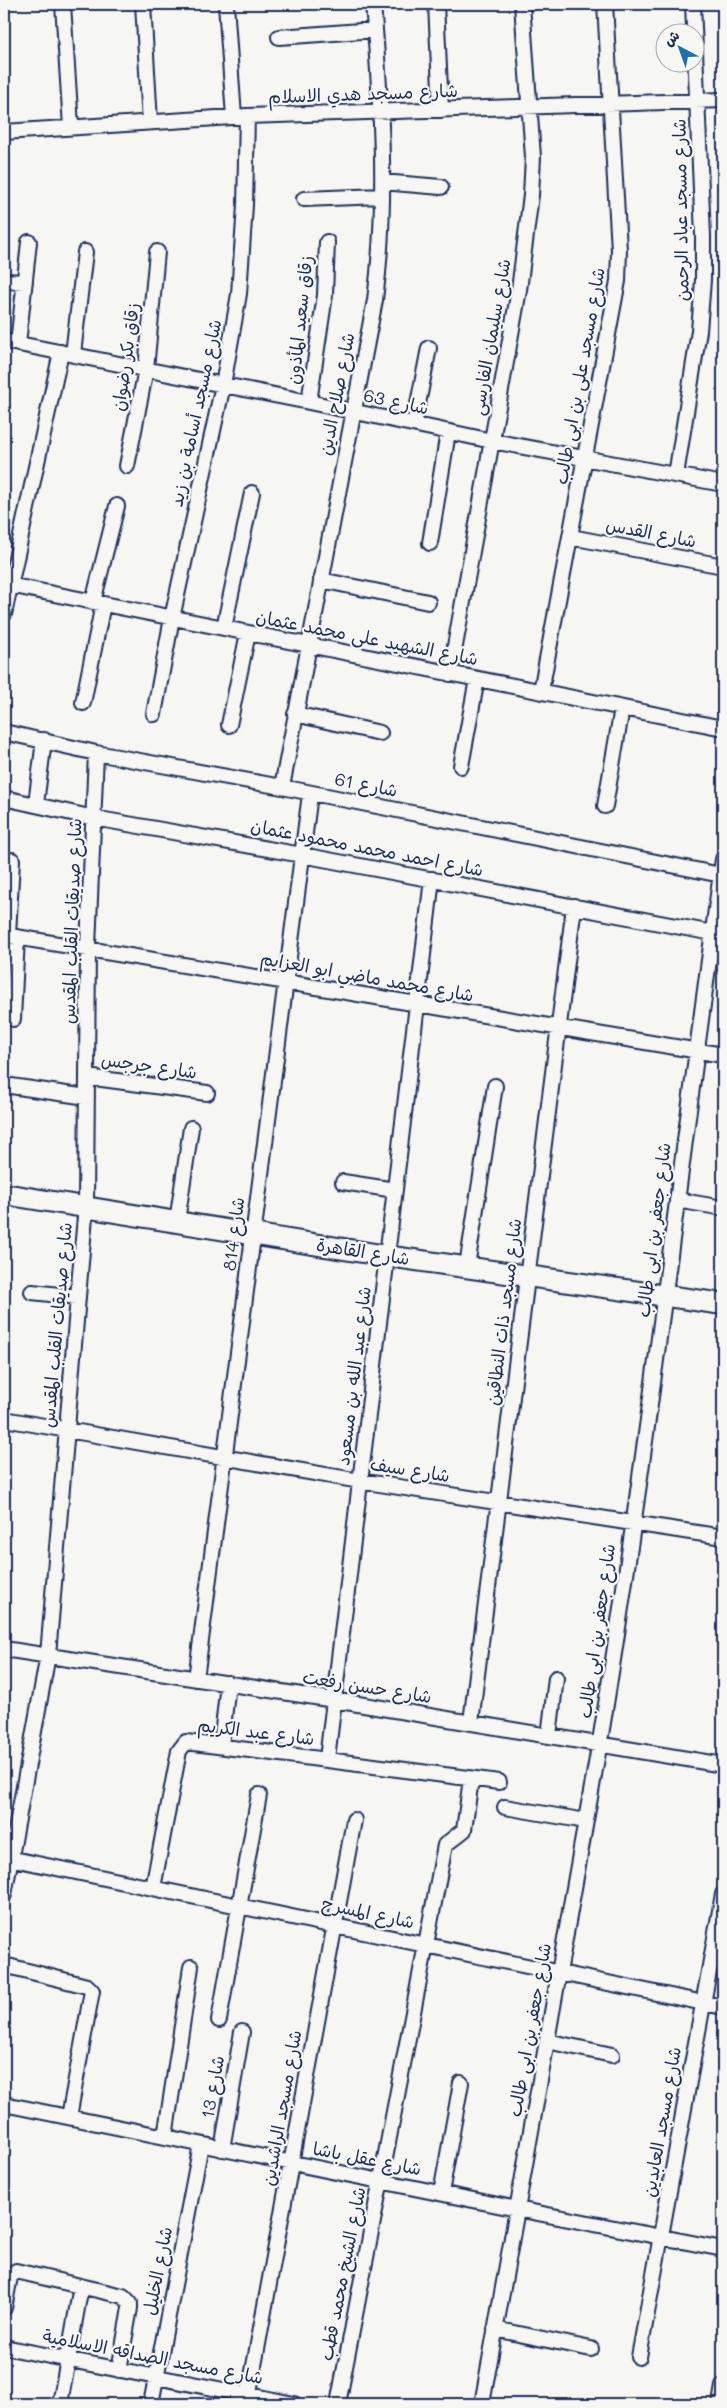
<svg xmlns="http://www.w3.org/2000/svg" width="727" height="2408" font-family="Mali,'Playpen Sans Arabic',sans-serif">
	<rect width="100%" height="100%" fill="#f6f6f2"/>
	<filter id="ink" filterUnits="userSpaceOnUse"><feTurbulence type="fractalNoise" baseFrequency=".02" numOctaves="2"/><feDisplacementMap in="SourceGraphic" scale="10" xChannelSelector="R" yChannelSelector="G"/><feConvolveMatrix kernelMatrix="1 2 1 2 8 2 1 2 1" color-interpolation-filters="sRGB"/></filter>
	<g filter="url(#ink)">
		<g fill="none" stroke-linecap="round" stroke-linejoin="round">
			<!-- street casing -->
			<g stroke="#1b2f5e" stroke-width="18">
				<path id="street" d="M63 4 71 127
					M143 4 150 122
					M226 4 234 117
					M436 4 441 110
					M279 37 375 30
					M4 132 247 116 723 100
					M382 182 441 187
					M304 199 382 196
					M4 281 25 282
					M4 341 309 402 492 441 723 484
					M18 344 29 242
					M73 354 85 252
					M309 402 325 295 327 242
					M414 424 429 348
					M127 466 146 369 157 252
					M676 475 699 331 703 280V236L693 4
					M571 537 723 566
					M430 543 448 432
					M321 580 428 602
					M4 584 723 728
					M93 602 117 506
					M4 614 61 352
					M224 628 252 493
					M450 674 519 290 531 195 533 157 522 4
					M541 691 618 281 619 250 605 4
					M83 703 103 604
					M154 714 172 618 223 385 239 294 245 205 247 116
					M295 714 380 733
					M229 725 248 633
					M4 732 96 753 282 787 721 875
					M461 766 477 679
					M282 787 375 300C388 201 381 102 373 4
					M4 798 94 818 302 855 723 935
					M36 804 44 740
					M605 806 622 708
					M4 935 723 1055
					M8 936 12 860
					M13 1019 17 937
					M87 1077 207 1093
					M4 1085 87 1097
					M343 1182 395 1190
					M677 1200 723 1208
					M177 1221 191 1128
					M467 1266 495 1086
					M32 1292 78 1297
					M4 1419 360 1481 723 1537
					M4 1649 334 1700 723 1765
					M196 1679 310 794
					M471 1722 574 906
					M549 1736 556 1678
					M221 1746 228 1683
					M327 1759 432 879
					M505 1807 586 1821
					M4 1857 723 2007
					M153 1888 179 1751 186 1742 499 1782
					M4 1895 48 1655 78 1297 86 1205 88 947 96 753
					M4 1965 87 1986 92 1991 69 2117
					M219 2020 259 1795
					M547 2041 612 2055
					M4 2104 517 2209 723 2249
					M165 2137 191 1967
					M222 2149 242 2032
					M441 2193 461 2083
					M4 2308 10 2277 16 2271 123 2296 130 2303V2308L119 2370
					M495 2329 591 2349
					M4 2347 294 2404
					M639 2357 723 1894
					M60 2404 81 2286
					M151 2404 201 2145
					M247 2404 354 1820
					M338 2404 445 1845 464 1830 471 1779
					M482 2404C521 2185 562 1966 599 1747 648 1452 681 1155 723 859
					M720 2404 723 2386"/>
			</g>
			<!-- secondary casing -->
			<g stroke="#1b2f5e" stroke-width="24">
				<path id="secondary" d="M4 1194 387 1256 723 1304"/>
			</g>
			<!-- street -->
			<use href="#street" stroke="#f6f6f2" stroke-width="14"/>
			<!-- secondary -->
			<use href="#secondary" stroke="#f6f6f2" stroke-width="20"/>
		</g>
	</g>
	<g text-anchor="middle" stroke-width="4.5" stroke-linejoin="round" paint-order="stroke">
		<!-- street labels -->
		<g font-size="18" fill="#1b2f5e" stroke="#f6f6f2">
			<text transform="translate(363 94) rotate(-2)" y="6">شارع مسجد هدي الاسلام</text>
			<text transform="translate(681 210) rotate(-91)" y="6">شارع مسجد عباد الرحمن</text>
			<text transform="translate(300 320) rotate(-84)" y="6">زقاق سعيد المأذون</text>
			<text transform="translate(491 337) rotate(-80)" y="6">شارع سليمان الفارسى</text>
			<text transform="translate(126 357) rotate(-82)" y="6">زقاق بكر رضوان</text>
			<text transform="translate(580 376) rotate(-80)" y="6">شارع مسجد على بن ابى طالب</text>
			<text transform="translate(337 394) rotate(-79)" y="6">شارع صلاح الدين</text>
			<text transform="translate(396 402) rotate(12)" y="6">شارع 63</text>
			<text transform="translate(196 413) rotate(-78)" y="6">شارع مسجد أسامة بن زيد</text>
			<text transform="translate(651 533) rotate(11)" y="6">شارع القدس</text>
			<text transform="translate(367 638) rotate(11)" y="6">شارع الشهيد على محمد عثمان</text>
			<text transform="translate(366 785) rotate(11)" y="6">شارع 61</text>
			<text transform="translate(367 848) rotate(11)" y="6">شارع احمد محمد محمود عثمان</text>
			<text transform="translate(72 921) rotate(-88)" y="6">شارع صديقات القلب المقدس</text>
			<text transform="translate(367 977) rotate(10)" y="6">شارع محمد ماضي ابو العزايم</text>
			<text transform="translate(149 1066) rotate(8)" y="6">شارع جرجس</text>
			<text transform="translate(654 1230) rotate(-83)" y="6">شارع جعفر بن ابى طالب</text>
			<text transform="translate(234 1234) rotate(-83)" y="6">شارع 814</text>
			<text transform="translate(363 1252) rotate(9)" y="6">شارع القاهرة</text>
			<text transform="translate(504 1312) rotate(-83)" y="6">شارع مسجد ذات النطاقين</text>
			<text transform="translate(57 1325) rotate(-85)" y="6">شارع صديقات القلب المقدس</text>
			<text transform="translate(354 1376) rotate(-83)" y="6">شارع عبد الله بن مسعود</text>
			<text transform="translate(410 1470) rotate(9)" y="6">شارع سيف</text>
			<text transform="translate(597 1631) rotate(-82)" y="6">شارع جعفر بن ابى طالب</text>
			<text transform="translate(367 1687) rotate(9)" y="6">شارع حسن رفعت</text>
			<text transform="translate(256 1732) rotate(7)" y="6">شارع عبد الكريم</text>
			<text transform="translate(368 1913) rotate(12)" y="6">شارع المسرح</text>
			<text transform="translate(530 2030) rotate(-80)" y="6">شارع جعفر بن ابى طالب</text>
			<text transform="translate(213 2087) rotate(-80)" y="6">شارع 13</text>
			<text transform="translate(282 2108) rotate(-80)" y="6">شارع مسجد الراشدين</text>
			<text transform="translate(662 2122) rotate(-80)" y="6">شارع مسجد العابدين</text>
			<text transform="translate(367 2159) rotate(11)" y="6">شارع عقل باشا</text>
			<text transform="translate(158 2271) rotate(-79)" y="6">شارع الخليل</text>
			<text transform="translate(343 2274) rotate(-79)" y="6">شارع الشيخ محمد قطب</text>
			<text transform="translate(153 2357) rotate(11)" y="6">شارع مسجد الصداقه الاسلامية</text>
		</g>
	</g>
	<!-- margin -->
	<rect width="727" height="2408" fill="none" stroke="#f6f6f2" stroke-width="20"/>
	<rect x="10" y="10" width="707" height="2388" fill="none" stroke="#1b2f5e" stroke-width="2" filter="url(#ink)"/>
	<!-- north arrow -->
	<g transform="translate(680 48) rotate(319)"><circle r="24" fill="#f6f6f2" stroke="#9ea6b7"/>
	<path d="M0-4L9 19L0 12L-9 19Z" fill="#1f6fb2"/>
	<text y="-8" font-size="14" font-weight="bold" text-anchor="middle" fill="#1b2f5e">ش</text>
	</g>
</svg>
